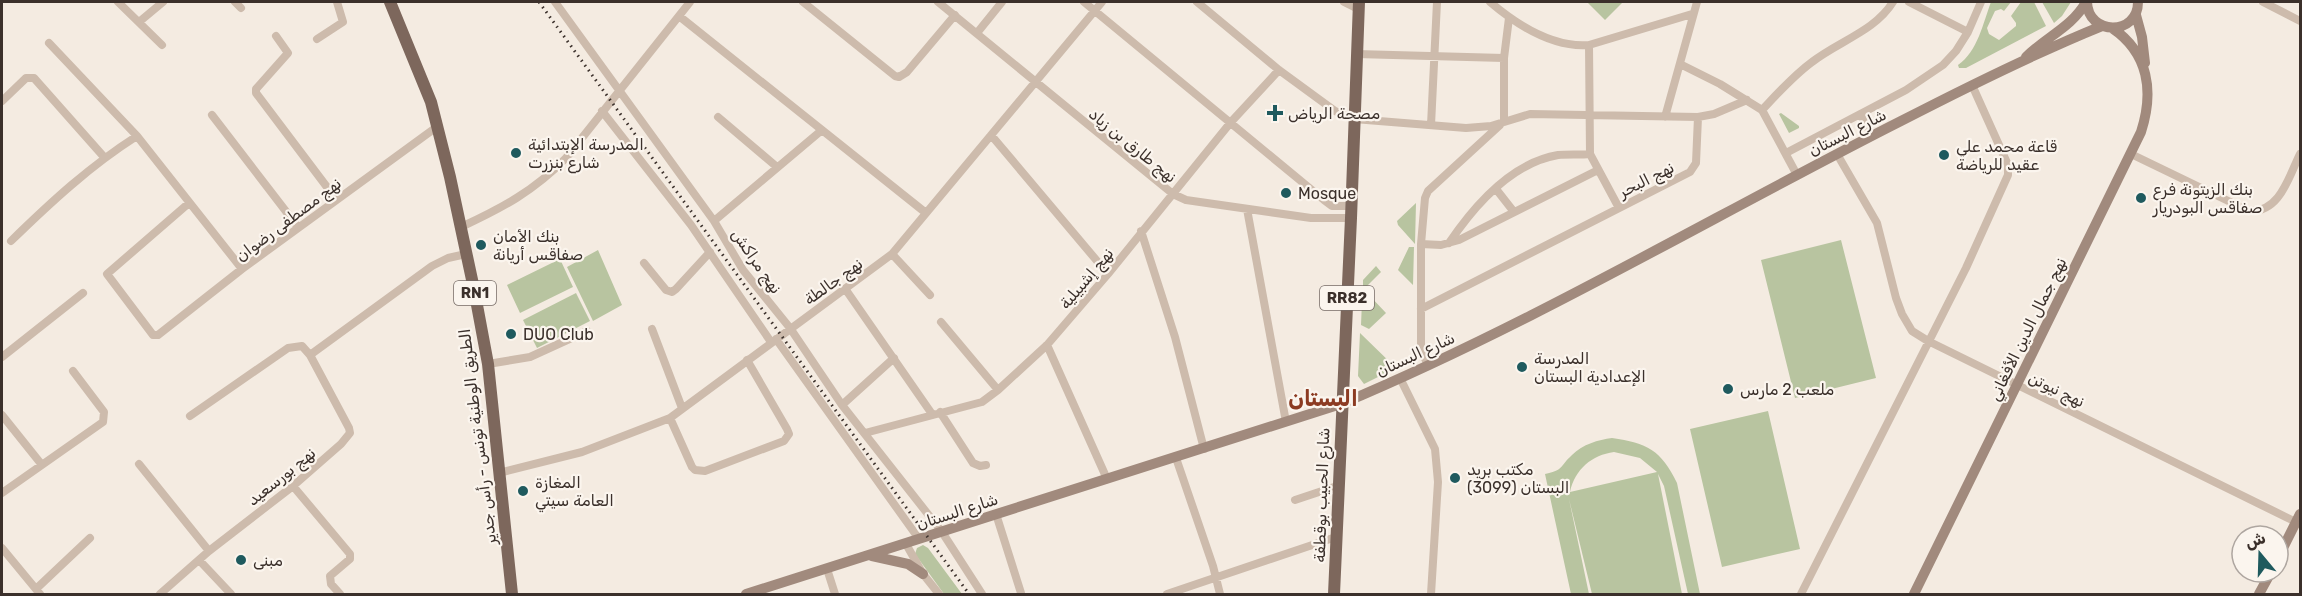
<svg xmlns="http://www.w3.org/2000/svg" width="2302" height="596" font-family="Rubik,Cairo,sans-serif">
	<rect width="100%" height="100%" fill="#f4ebe1"/>
	<!-- green -->
	<path fill="#b8c4a0" fill-rule="evenodd" d="M1587 2H1623L1605 20Z
		M1991 2H2011L2004 11 2001 9 1995 11 1987 28 1989 34 1999 40 2016 26V23L2011 16 2021 2H2034L2046 26 1966 68H1959L1958 65C1978 51 1983 23 1991 2Z
		M2042 2H2071L2062 16 2054 23Z
		M1781 113 1799 126V128L1789 133 1779 114Z
		M1416 203 1415 244 1398 225 1397 221Z
		M1841 240 1876 378 1795 398 1761 260Z
		M1409 247H1414L1413 285 1398 270Z
		M598 250 622 305 593 321 567 267Z
		M560 259 573 287 520 313 507 285Z
		M1376 266 1381 272 1363 290V280Z
		M576 293 590 321 537 348 523 320Z
		M1369 295 1386 313 1369 329 1361 325 1362 301Z
		M1360 333 1396 368 1364 384 1358 376Z
		M1768 411 1800 549 1722 567 1690 429Z
		M1612 438C1647 443 1661 450 1677 483L1700 594H1688L1664 486 1658 474 1682 594H1592L1569 499 1589 594H1571L1545 474C1564 470 1559 467 1572 455 1583 444 1598 440 1612 438ZM1614 452 1640 458 1657 472 1570 492C1575 469 1592 455 1614 452Z
		M923 545 928 548 962 594H944L915 554 917 548Z"/>
	<g fill="none" stroke-linecap="round" stroke-linejoin="round">
		<!-- street -->
		<path stroke="#cdbbac" stroke-width="8" d="M118 2 162 45
			M235 2 241 8
			M555 2 714 221 743 270 790 328 842 405 942 532 982 594
			M803 2 895 76 899 77 907 72 955 15
			M938 2 1173 194 1186 200 1311 218H1351
			M1084 2 1324 200 1332 206H1352
			M1197 2 1279 70 1335 111 1354 119 1466 128 1491 126 1530 114 1698 117 1696 163 1690 172 1421 309
			M1344 2 1358 9
			M1490 2C1517 25 1552 48 1589 45L1692 14
			M1909 2 1968 32
			M2263 2 2300 21
			M679 16 926 213
			M139 22 163 2
			M977 33 1002 2
			M276 36 288 53 256 89V93L336 199
			M317 39 343 22 337 2
			M49 43 137 136
			M1589 45 1590 154 1619 208
			M1356 54 1504 58
			M1680 64 1720 84 1762 110 1797 175
			M2 101 26 78H34L104 157
			M1762 110C1778 93 1793 76 1812 62 1839 41 1875 31 1893 2
			M602 111 691 225 771 342
			M212 115 298 227
			M1861 115 1872 136
			M718 117 777 167
			M1665 117 1697 2
			M1698 117 1714 114 1747 100
			M1504 122V58L1509 18
			M1431 125 1437 2
			M991 135 1108 274
			M1786 153 1906 90 1943 65 1956 51 1968 32 1981 2
			M1837 154 1877 223 1896 298 1902 314 1912 331 1928 341 2300 524
			M2131 154 2249 211C2280 213 2289 176 2300 154
			M1496 189 1514 212
			M189 203 107 274 153 335H158L242 269 438 126
			M1247 209 1286 422
			M714 221 822 130
			M461 227C502 208 534 191 566 158L690 2
			M1141 231 1175 337 1204 449
			M11 241C51 202 90 166 137 136L242 269
			M1449 243C1474 206 1511 163 1558 155 1568 154 1580 155 1590 154
			M1421 244 1441 245 1459 240 1598 170
			M892 254 930 295
			M644 263 666 290 672 292 676 289 710 252
			M846 290 932 414
			M941 322 998 390
			M652 329 682 408
			M776 339 919 539
			M1047 345 1107 479
			M310 355 432 266 448 258 466 254
			M2 357 83 293
			M488 364 530 357 587 331
			M1428 365 1421 350V244L1425 198 1428 191 1500 125
			M1400 378 1435 449 1438 482 1431 594
			M842 405 894 358
			M940 412 973 463 980 466 986 465
			M2 415 42 465
			M670 418 692 467 695 470 705 471 784 441 789 434 787 429 747 360
			M865 433 982 402 998 390 1047 345 1108 274 1231 122 1279 70
			M1176 458 1213 566 1220 594
			M139 464 209 551
			M499 473 582 452 670 418 892 254 1102 2
			M293 486 350 554V559L330 576 331 584 340 594
			M2 493 103 422 104 412 73 371
			M1295 500 1337 486
			M996 514 1021 593
			M906 544 923 574 939 594
			M2 548 40 594
			M199 560 231 594
			M827 569 835 594
			M36 589 90 538
			M160 594 209 551 293 486 341 444 350 433 349 428 310 355 302 346 288 348 190 416
			M1167 594 1336 537
			M1801 594 1966 268 2008 175V165L1972 85"/>
		<!-- secondary -->
		<path stroke="#a18a7d" stroke-width="10" d="M2087 2C2088 36 2138 36 2138 2
			M2136 15 2142 37 2145 63
			M2026 57C2046 37 2072 27 2086 2
			M872 556 908 564 923 574
			M2278 558 2300 514
			M746 594 1341 404C1534 323 1715 215 1901 121 1967 87 2033 54 2102 26
			M1914 594 2141 132C2154 92 2149 53 2112 28
			M2259 594 2271 572"/>
		<!-- primary -->
		<path stroke="#7d675c" stroke-width="12" d="M390 2 431 102 450 177 474 289 488 364 512 594
			M1334 594 1351 218 1359 2"/>
		<!-- rail -->
		<path stroke="#3b302b" stroke-width="3" stroke-dasharray="1.5 4.5" stroke-linecap="butt" d="M539 2 969 594"/>
	</g>
	<!-- markers -->
	<g fill="#1f5a5e" stroke="#fbf5ee" stroke-width="2">
		<path d="M1272 104h6v6h6v6h-6v6h-6v-6h-6v-6h6z"/>
		<circle cx="516" cy="153" r="6"/>
		<circle cx="1944" cy="155" r="6"/>
		<circle cx="1286" cy="193" r="6"/>
		<circle cx="2141" cy="198" r="6"/>
		<circle cx="481" cy="245" r="6"/>
		<circle cx="511" cy="334" r="6"/>
		<circle cx="1522" cy="367" r="6"/>
		<circle cx="1728" cy="389" r="6"/>
		<circle cx="1455" cy="478" r="6"/>
		<circle cx="523" cy="491" r="6"/>
		<circle cx="241" cy="560" r="6"/>
	</g>
	<g text-anchor="middle" stroke-width="4.5" stroke-linejoin="round" paint-order="stroke">
		<!-- shield labels -->
		<g fill="#fbf5ee" stroke="#756b66" stroke-width="1.5">
			<rect x="454" y="281" width="42" height="24" rx="4.5"/>
			<rect x="1320" y="286" width="54" height="24" rx="4.5"/>
		</g>
		<g font-size="15" font-weight="bold" fill="#3b302b">
			<text x="475" y="298">RN1</text>
			<text x="1347" y="303">RR82</text>
		</g>
		<!-- poi labels -->
		<g font-size="16" fill="#3b302b" stroke="#fbf5ee" text-anchor="start">
			<text x="1288" y="119">مصحة الرياض</text>
			<text x="528" y="150">المدرسة الإبتدائية<tspan x="528" dy="18">شارع بنزرت</tspan></text>
			<text x="1956" y="152">قاعة محمد علي<tspan x="1956" dy="18">عقيد للرياضة</tspan></text>
			<text x="2153" y="195">بنك الزيتونة فرع<tspan x="2153" dy="18">صفاقس البودريار</tspan></text>
			<text x="1298" y="199">Mosque</text>
			<text x="493" y="242">بنك الأمان<tspan x="493" dy="18">صفاقس أريانة</tspan></text>
			<text x="523" y="340">DUO Club</text>
			<text x="1534" y="364">المدرسة<tspan x="1534" dy="18">الإعدادية البستان</tspan></text>
			<text x="1740" y="395">ملعب 2 مارس</text>
			<text x="1467" y="475">مكتب بريد<tspan x="1467" dy="18">البستان (3099)</tspan></text>
			<text x="535" y="488">المغازة<tspan x="535" dy="18">العامة سيتي</tspan></text>
			<text x="253" y="566">مبنى</text>
		</g>
		<!-- street labels -->
		<g font-size="16" fill="#3b302b" stroke="#fbf5ee">
			<text transform="translate(1847 132) rotate(-27)" y="6">شارع البستان</text>
			<text transform="translate(1133 145) rotate(39)" y="6">نهج طارق بن زياد</text>
			<text transform="translate(1646 179) rotate(-27)" y="6">نهج البحر</text>
			<text transform="translate(288 219) rotate(-37)" y="6">نهج مصطفى رضوان</text>
			<text transform="translate(757 261) rotate(55)" y="6">نهج مراكش</text>
			<text transform="translate(1086 278) rotate(-50)" y="6">نهج إشبيلية</text>
			<text transform="translate(833 281) rotate(-36)" y="6">نهج جالطة</text>
			<text transform="translate(2027 329) rotate(-64)" y="6">نهج جمال الدين الأفغاني</text>
			<text transform="translate(1415 354) rotate(-25)" y="6">شارع البستان</text>
			<text transform="translate(2057 389) rotate(26)" y="6">نهج نيوتن</text>
			<text transform="translate(477 437) rotate(-97)" y="6">الطريق الوطنية تونس - رأس جدير</text>
			<text transform="translate(281 476) rotate(-39)" y="6">نهج بورسعيد</text>
			<text transform="translate(1321 495) rotate(-88)" y="6">شارع الحبيب بوقطفة</text>
			<text transform="translate(957 511) rotate(-18)" y="6">شارع البستان</text>
		</g>
		<!-- district labels -->
		<g font-size="22" font-weight="bold" fill="#8c3b22" stroke="#fbf5ee">
			<text x="1323" y="406">البستان</text>
		</g>
	</g>
	<!-- border -->
	<rect width="2302" height="596" fill="none" stroke="#3b302b" stroke-width="6"/>
	<!-- north arrow -->
	<g transform="translate(2260 554) rotate(341)"><circle r="28" fill="#fbf5ee" stroke="#aea6a0" stroke-width="1.5"/>
	<path d="M0-4.5L10 22L0 15L-10 22Z" fill="#1f5a5e"/>
	<text y="-9" font-size="16" font-weight="bold" text-anchor="middle" fill="#3b302b">ش</text>
	</g>
</svg>
